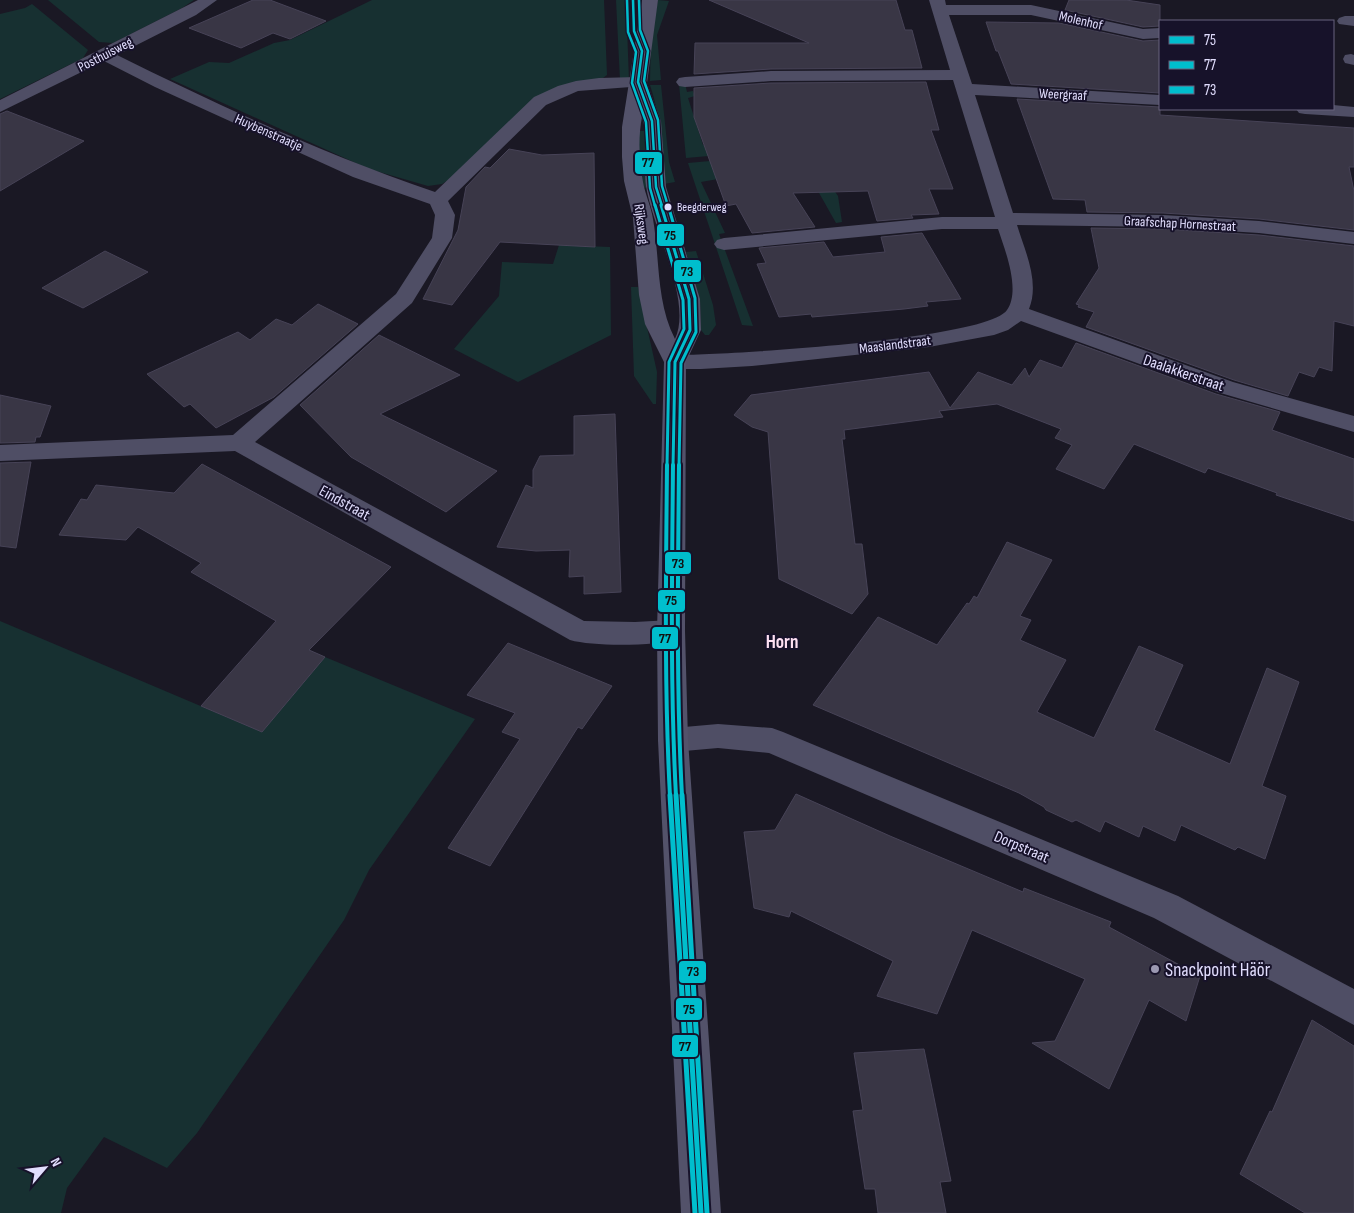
<svg xmlns="http://www.w3.org/2000/svg" width="1354" height="1213" font-family="'Sofia Sans Condensed',sans-serif">
	<rect width="100%" height="100%" fill="#1a1824"/>
	<!-- green -->
	<path fill="#173031" d="M48 0H194L182 8 113 43 99 42Z
		M372 0H604L607 75 600 80 556 89 453 177 442 184 428 186 369 169 170 79 209 62 229 63 274 43 290 40Z
		M616 0H626L629 81 620 80Z
		M658 0 669 1 657 35 661 80 650 81 651 35Z
		M32 4 88 50 83 58 0 99V14L25 8Z
		M679 84H685L687 92 693 91 695 96 688 98 703 145 716 144 720 155 686 158Z
		M650 85H661L669 162 675 182 664 184C662 150 661 117 650 85Z
		M638 131H647L649 187 643 188 639 163Z
		M710 161 718 179 701 182 725 233 719 234 753 326 742 325 688 163Z
		M805 168 822 173 838 196 842 222 836 223Z
		M559 245 610 247 611 335 518 382 454 349 499 296 502 262 553 264Z
		M696 251 713 305 716 325 709 335H705L701 330 700 300 686 252Z
		M631 287H638L657 372 656 404H653L634 376Z
		M0 621 262 732 325 657 475 719 369 870 344 920 197 1133 167 1168 104 1137 67 1188 61 1213H0Z"/>
	<!-- building -->
	<path fill="#393645" stroke="#474357" d="M253 0H270L326 21 290 39 273 33 241 48 189 28Z
		M709 0H896L905 30H912L922 68 771 69 694 74 695 43H809Z
		M1069 0H1126L1160 5V26L1143 27 1065 10Z
		M986 22 1059 23 1143 41 1160 40V93L1011 84 998 51H996Z
		M926 82 939 130H931L953 189H929L939 214 911 215 913 218 877 221 868 191 793 193 815 227 752 233 736 204 726 206 694 117V88L771 83Z
		M1017 99 1160 107V115L1354 128V167H1349L1354 191V230L1259 219 1163 213 1087 212 1085 200 1053 199Z
		M7 111 84 141 0 191V114Z
		M509 149 542 155 594 153 595 247 500 242 452 305 423 299 458 230 466 187 485 167 490 168Z
		M1091 228 1163 229 1259 235 1354 246V326L1334 321 1332 371 1319 367 1314 377 1299 372 1288 396 1234 380 1086 327 1094 312 1078 307 1079 305 1076 304 1099 268Z
		M922 233 961 299 926 302 928 306 904 309 812 317 811 314 779 317 757 264 766 263 759 248 824 242 833 257 885 252 881 237Z
		M105 251 148 272 83 308 42 288Z
		M318 304 358 324 274 397 216 428 190 404 184 407 147 374 238 332 250 340 276 319 292 325Z
		M379 335 460 375 380 414 497 471 446 512 351 457 300 405Z
		M1076 343 1216 394 1280 412 1272 430 1354 459V521L1276 495 1277 493 1208 468 1205 473 1134 444 1104 489 1056 469 1072 445 1055 438 1061 429 997 404 939 411 943 417 844 430 845 439H842L855 544H862L868 594 852 614 779 579 768 432 752 427 734 415 751 395 929 372 950 408 978 372 1012 385 1025 368 1029 377 1040 360 1062 368Z
		M0 395 51 406 40 437H36L35 442 0 443Z
		M615 414 621 592 584 594V576L569 577 570 550 536 551 497 547 526 485 533 488V470L540 456 574 455V416Z
		M31 462 16 548 0 546V463Z
		M202 464 391 567 309 650 325 657 262 732 201 706 276 621 191 572 201 563 138 527 126 540 59 535 81 499 87 500 96 485 174 493Z
		M1007 542 1052 560 1020 616 1031 620 1020 640 1066 660 1037 712 1094 738 1139 646 1183 665 1154 730 1230 764 1267 668 1299 682 1262 786 1286 796 1265 859 1238 847 1235 850 1181 825 1175 841 1143 826 1139 837 1105 821 1100 832 1076 820 1072 822 1046 810 1044 807 1019 793 813 705 878 617 937 645 967 603 969 604 974 596 977 598Z
		M508 643 612 686 582 729 578 727 490 866 448 848 520 739 502 732 515 713 467 695Z
		M796 794 890 836 1023 892 1024 888 1111 922 1109 927 1200 976 1186 1021 1149 1000 1109 1089 1032 1043 1055 1041 1085 979 972 930 937 1014 877 996 893 961 791 911 789 917 754 908 744 832 775 830Z
		M1312 1020 1354 1046V1213H1305L1240 1174 1270 1111 1272 1112Z
		M924 1049 951 1181 940 1182 946 1213H878L875 1189H865L853 1111 863 1110 854 1053Z"/>
	<g fill="none" stroke-linecap="round" stroke-linejoin="round">
		<!-- street -->
		<path fill="#4f4e65" fill-rule="evenodd" d="M198 0H217L196 15 117 55C220 106 326 155 435 192L534 97 558 86 576 81 599 78 638 77 644 78 647 82 644 86 578 91 546 105 448 201 455 215 452 238 412 303 255 442 584 621 635 622 671 620 681 623 685 631 681 639C657 646 594 647 570 640L235 451 0 461V445L233 435 396 294 432 238 435 215 430 204 353 177 155 87 104 61 0 112V100Z
			M929 0H945L946 5H1031L1143 29 1160 28V38L1143 39 1031 15H949L972 84 1160 95V105L975 95 1013 213 1163 215 1259 221 1354 232V244L1259 233 1163 227 1017 225C1025 251 1040 282 1029 309L1233 382 1354 416V432L1217 392 1021 321 1008 330 994 335 929 347 752 366 701 369H675L667 367 664 362 667 357 675 355C721 355 987 340 1007 310 1021 290 1005 250 998 229H942L724 250 717 248 714 244 717 240 724 238 942 217H995L953 80 771 81 685 87 679 86 676 82 679 78 685 77 771 71 950 70Z
			M1345 16H1354V26L1339 24 1337 21 1339 18Z
			M1351 54 1354 55V65L1345 63 1343 59 1345 55Z
			M1333 105 1354 107V117L1305 114 1299 113 1296 109H1333Z
			M718 724 772 728 783 732 1178 896 1354 989V1025L1154 918 769 753 718 748 673 752 662 749 658 740 662 731 673 728Z"/>
		<!-- secondary -->
		<path fill="#53526a" fill-rule="evenodd" d="M642 0H658L647 83 661 121 666 187 700 299 701 330 686 362 685 631 688 740 721 1213H681L658 740 657 631 664 362 645 324 639 295 633 218 624 181 622 157V127ZM642 117C649 138 643 164 646 186 652 227 693 301 675 339 656 302 660 259 653 219 651 206 645 194 643 182 639 161 638 137 642 117Z"/>
		<!-- bus-1-far3 casing -->
		<g stroke="#17122a" stroke-width="5">
			<path id="bus-1-far3" d="M633 0 634 31 642 51 638 82 652 121 656 187 662 206"/>
		</g>
		<!-- bus-1-far2 casing -->
		<g stroke="#17122a" stroke-width="6">
			<path id="bus-1-far2" d="M661 205 689 299 690 330 675 362 673 466"/>
		</g>
		<!-- bus-1-far1 casing -->
		<g stroke="#17122a" stroke-width="8">
			<path id="bus-1-far1" d="M673 465C672 575 670 686 676 796"/>
		</g>
		<!-- bus-1 casing -->
		<g stroke="#17122a" stroke-width="9">
			<path id="bus-1" d="M676 795 701 1213"/>
		</g>
		<!-- bus-2-far3 casing -->
		<g stroke="#17122a" stroke-width="5">
			<path id="bus-2-far3" d="M627 0 628 32 636 52 632 83 646 122 650 188 655 206"/>
		</g>
		<!-- bus-2-far2 casing -->
		<g stroke="#17122a" stroke-width="6">
			<path id="bus-2-far2" d="M655 205 683 300 684 329 669 362 667 466"/>
		</g>
		<!-- bus-2-far1 casing -->
		<g stroke="#17122a" stroke-width="8">
			<path id="bus-2-far1" d="M667 465C666 575 664 686 670 796"/>
		</g>
		<!-- bus-2 casing -->
		<g stroke="#17122a" stroke-width="9">
			<path id="bus-2" d="M670 795 695 1213"/>
		</g>
		<!-- bus-3-far3 casing -->
		<g stroke="#17122a" stroke-width="5">
			<path id="bus-3-far3" d="M639 0 640 30 648 51 644 81 658 120 662 186 668 206"/>
		</g>
		<!-- bus-3-far2 casing -->
		<g stroke="#17122a" stroke-width="6">
			<path id="bus-3-far2" d="M668 205 695 298 696 332 681 363 679 466"/>
		</g>
		<!-- bus-3-far1 casing -->
		<g stroke="#17122a" stroke-width="8">
			<path id="bus-3-far1" d="M679 465C678 575 676 686 682 796"/>
		</g>
		<!-- bus-3 casing -->
		<g stroke="#17122a" stroke-width="9">
			<path id="bus-3" d="M682 795 707 1213"/>
		</g>
		<!-- bus-1-far3 -->
		<use href="#bus-1-far3" stroke="#00becd" stroke-width="2.5"/>
		<!-- bus-1-far2 -->
		<use href="#bus-1-far2" stroke="#00becd" stroke-width="3"/>
		<!-- bus-1-far1 -->
		<use href="#bus-1-far1" stroke="#00becd" stroke-width="4"/>
		<!-- bus-1 -->
		<use href="#bus-1" stroke="#00becd" stroke-width="5"/>
		<!-- bus-2-far3 -->
		<use href="#bus-2-far3" stroke="#00becd" stroke-width="2.5"/>
		<!-- bus-2-far2 -->
		<use href="#bus-2-far2" stroke="#00becd" stroke-width="3"/>
		<!-- bus-2-far1 -->
		<use href="#bus-2-far1" stroke="#00becd" stroke-width="4"/>
		<!-- bus-2 -->
		<use href="#bus-2" stroke="#00becd" stroke-width="5"/>
		<!-- bus-3-far3 -->
		<use href="#bus-3-far3" stroke="#00becd" stroke-width="2.5"/>
		<!-- bus-3-far2 -->
		<use href="#bus-3-far2" stroke="#00becd" stroke-width="3"/>
		<!-- bus-3-far1 -->
		<use href="#bus-3-far1" stroke="#00becd" stroke-width="4"/>
		<!-- bus-3 -->
		<use href="#bus-3" stroke="#00becd" stroke-width="5"/>
	</g>
	<!-- markers -->
	<circle fill="#e1ddfd" stroke="#17122a" stroke-width="2" cx="668" cy="207" r="4.5"/>
	<circle fill="#9b98b1" stroke="#17122a" stroke-width="2" cx="1155" cy="969" r="5"/>
	<g text-anchor="middle" stroke-width="4" stroke-linejoin="round" paint-order="stroke">
		<!-- far-bus labels -->
		<g font-size="12" fill="#e1ddfd" stroke="#17122a" text-anchor="start">
			<text x="677" y="211">Beegderweg</text>
		</g>
		<!-- far-street labels -->
		<g font-size="14" fill="#e1ddfd" stroke="#17122a">
			<text transform="translate(1081 20) rotate(13)" y="5">Molenhof</text>
			<text transform="translate(105 54) rotate(-27)" y="5">Posthuisweg</text>
			<text transform="translate(1063 94) rotate(3)" y="5">Weergraaf</text>
			<text transform="translate(269 132) rotate(24)" y="5">Huybenstraatje</text>
			<text transform="translate(1180 223) rotate(3)" y="5">Graafschap Hornestraat</text>
			<text transform="translate(642 224) rotate(82)" y="5">Rijksweg</text>
			<text transform="translate(895 344) rotate(-7)" y="5">Maaslandstraat</text>
		</g>
		<!-- street labels -->
		<g font-size="16" fill="#e1ddfd" stroke="#17122a">
			<text transform="translate(1184 372) rotate(19)" y="6">Daalakkerstraat</text>
			<text transform="translate(345 502) rotate(29)" y="6">Eindstraat</text>
			<text transform="translate(1022 846) rotate(23)" y="6">Dorpstraat</text>
		</g>
		<!-- quarter labels -->
		<g font-size="19" font-weight="bold" fill="#fddff2" stroke="#17122a">
			<text x="782" y="648">Horn</text>
		</g>
		<!-- near-poi labels -->
		<g font-size="19" fill="#e1ddfd" stroke="#17122a" text-anchor="start">
			<text x="1165" y="976">Snackpoint Häör</text>
		</g>
	</g>
	<g stroke="#17122a" stroke-width="2">
		<rect x="634" y="151" width="29" height="24" rx="5" fill="#00becd"/>
		<rect x="656" y="223" width="29" height="24" rx="5" fill="#00becd"/>
		<rect x="673" y="259" width="29" height="24" rx="5" fill="#00becd"/>
		<rect x="664" y="551" width="28" height="24" rx="5" fill="#00becd"/>
		<rect x="657" y="589" width="29" height="24" rx="5" fill="#00becd"/>
		<rect x="651" y="626" width="28" height="24" rx="5" fill="#00becd"/>
		<rect x="678" y="960" width="29" height="24" rx="5" fill="#00becd"/>
		<rect x="675" y="997" width="28" height="24" rx="5" fill="#00becd"/>
		<rect x="671" y="1034" width="28" height="24" rx="5" fill="#00becd"/>
	</g>
	<g font-size="14" text-anchor="middle" font-weight="bold" fill="#111">
		<text x="648" y="167">77</text>
		<text x="670" y="240">75</text>
		<text x="687" y="276">73</text>
		<text x="678" y="568">73</text>
		<text x="671" y="605">75</text>
		<text x="665" y="643">77</text>
		<text x="693" y="976">73</text>
		<text x="689" y="1014">75</text>
		<text x="685" y="1051">77</text>
	</g>
	<!-- legend -->
	<rect x="1159" y="20" width="175" height="90" fill="#17122a" stroke="#68637e"/>
	<rect x="1169" y="36" width="25" height="8" fill="#00becd" stroke="#68637e"/>
	<text x="1204" y="45" font-size="15" fill="#e1ddfd">75</text>
	<rect x="1169" y="61" width="25" height="8" fill="#00becd" stroke="#68637e"/>
	<text x="1204" y="70" font-size="15" fill="#e1ddfd">77</text>
	<rect x="1169" y="86" width="25" height="8" fill="#00becd" stroke="#68637e"/>
	<text x="1204" y="95" font-size="15" fill="#e1ddfd">73</text>
	<!-- north arrow -->
	<g transform="translate(45 1168) rotate(62)" stroke="#17122a" stroke-width="4" paint-order="stroke">
	<path d="M0-4L9 19L0 12L-9 19Z" fill="#e1ddfd"/>
	<text y="-8" font-size="14" font-weight="bold" text-anchor="middle" fill="#e1ddfd">N</text>
	</g>
</svg>
